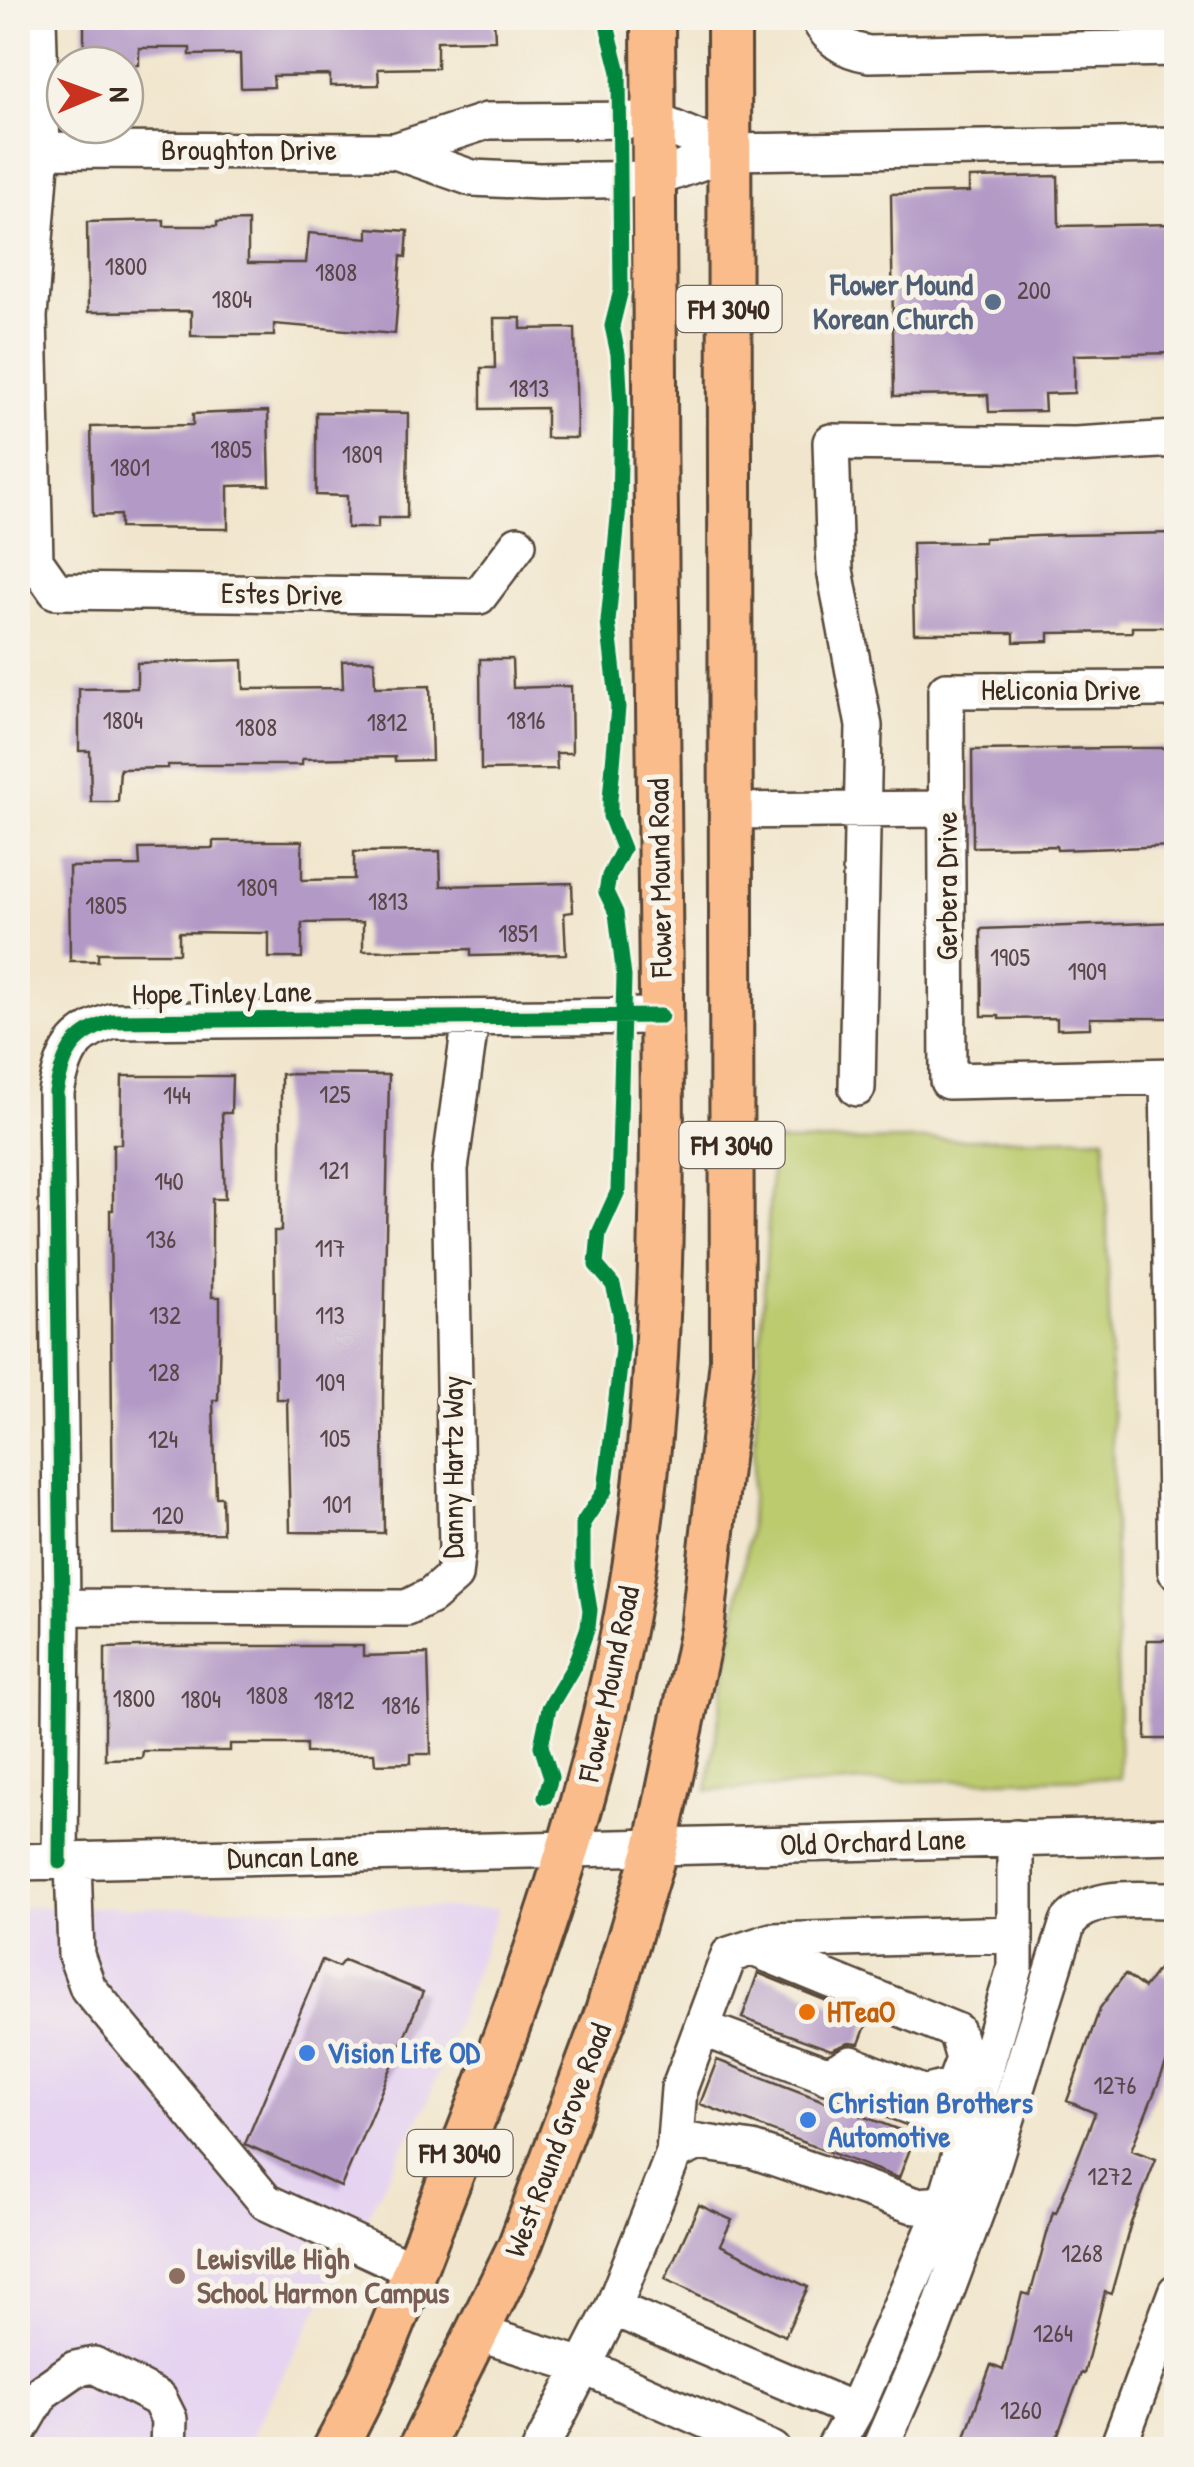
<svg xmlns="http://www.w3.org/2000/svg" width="1194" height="2467" font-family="'Patrick Hand',sans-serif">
	<rect width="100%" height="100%" fill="#f7f3e8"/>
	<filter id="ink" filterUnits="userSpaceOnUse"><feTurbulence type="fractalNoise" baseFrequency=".01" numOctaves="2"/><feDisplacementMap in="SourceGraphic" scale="20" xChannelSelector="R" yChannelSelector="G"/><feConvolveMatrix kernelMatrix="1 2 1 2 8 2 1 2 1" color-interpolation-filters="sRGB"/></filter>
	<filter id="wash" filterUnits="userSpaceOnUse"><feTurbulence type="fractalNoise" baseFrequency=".0048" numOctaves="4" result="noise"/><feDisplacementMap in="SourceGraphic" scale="40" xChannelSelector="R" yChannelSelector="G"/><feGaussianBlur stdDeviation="2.25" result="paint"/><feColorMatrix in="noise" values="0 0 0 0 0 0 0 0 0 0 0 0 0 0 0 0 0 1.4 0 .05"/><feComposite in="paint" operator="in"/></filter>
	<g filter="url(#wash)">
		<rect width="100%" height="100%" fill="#f1e6cd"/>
		<!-- built -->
		<path fill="#e5d3f1" d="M18 1907 498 1908 427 2103 244 2449 18 2450Z"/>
		<!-- green -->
		<path fill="#bbcb6e" stroke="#7b7a46" stroke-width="2.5" d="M1105 1137 1120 1778 870 1782 707 1791 749 1533 773 1142Z"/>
		<g id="blocks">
			<!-- building -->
			<path fill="#b39ac6" d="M84 18H494L495 40 437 41V68L378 69 379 85 330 86V75L273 76 274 87 241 88 240 54 190 55V48H139V65H84Z
				M1058 176 1059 226 1176 224V353L1074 355V393L1044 394 1045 411 989 412 988 395 894 396 891 194 969 192V178Z
				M164 220V226H217V222L248 221V263H306L309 233 368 238V228L408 231 406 257 401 256 395 334 274 324V336H191V311L88 312 87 222Z
				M494 318H521V329L575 328 577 438H546V408L481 409V368H495Z
				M268 411 270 485 228 486V529L120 528V515L93 516 91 427 193 425V414Z
				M316 412 408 413 407 518H378V528H347V496L316 495Z
				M1176 533V627H1132V632L1049 633V641L1014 642V633H914L912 543 984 542V538L1062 535Z
				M480 659H512L513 688 571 686 572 753H556L557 769 481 770Z
				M243 660 244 689 343 688 342 661 374 660 375 687 430 686 432 760 395 761V757L302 759V765H168V768L120 769 118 802H91L90 751H79V689L137 688V663Z
				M1117 748H1176V846L1057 850 1056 846 973 847 972 750Z
				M213 841H302V880L354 879V852L440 851 441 886 572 883 573 912 564 913 566 954 471 956V949L363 951V922L302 923V958H269V933L179 932V953H98V961H70L69 867 140 866 139 849 213 848Z
				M1176 922V1018H1090V1028L1057 1029V1018L999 1019V1016H982L981 929Z
				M281 1074 389 1075 383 1400 384 1533 290 1532 287 1399H276L274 1231H281Z
				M122 1076H232L231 1113H222L225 1199H212V1297H220V1333L218 1400H213L216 1497H222L223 1533 113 1534 110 1210H113V1144H121Z
				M1147 1640H1176V1739H1146Z
				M173 1646H363V1656L428 1654 431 1754H411V1763L375 1764 374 1753H306V1744H230V1751H143L142 1758 105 1759V1648Z
				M322 1960 338 1967 344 1960 423 1992 341 2187 245 2144Z
				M1158 1969 1176 1983V2059L1170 2054 1131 2150 1156 2159 1131 2223 1111 2294 1105 2292 1084 2374 1081 2373 1052 2450H960L991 2365 1003 2370 1022 2293 1030 2295 1053 2212 1056 2213 1095 2113 1067 2101 1100 2008 1125 1974 1144 1988Z
				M758 1973 869 2018 859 2044 849 2043 831 2050 742 2018Z
				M717 2060 915 2136 899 2178 700 2104Z
				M699 2205 732 2220 720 2245 808 2287 785 2336 665 2279Z"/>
		</g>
	</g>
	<g filter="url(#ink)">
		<use href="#blocks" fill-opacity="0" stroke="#564638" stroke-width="2.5"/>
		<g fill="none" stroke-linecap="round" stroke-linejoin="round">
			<!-- minor casing -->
			<g stroke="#564638" stroke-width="40">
				<path id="minor" d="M38 18 42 150 29 317 35 561 56 591 479 596 518 544
					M818 18C830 40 844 50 869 54L1176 48
					M42 150 395 151 487 121 653 120 729 152 654 179 540 181 472 178 395 151
					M729 152 1176 145
					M1176 689 946 690 948 1081 1176 1076
					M729 811 947 809
					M1168 1076 1176 1571
					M857 1088 864 726 835 570 831 442 1075 445 1176 439
					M62 1607 407 1608 431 1596 454 1576 457 1548 450 1169 471 1018
					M18 1862 1176 1835
					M60 1862 62 1607 56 1092C64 1053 72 1034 113 1021L661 1016
					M73 1862 76 1955 88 1988 266 2202 413 2270
					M753 1948 956 2031 964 2059 954 2086 924 2094 851 2064 827 2076
					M702 2028 967 2128
					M674 2153 679 2089 729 1955 772 1941 1015 1934
					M945 2204 916 2206 752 2150 699 2142 674 2153 613 2308 855 2411 945 2204 1015 1968V1838
					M477 2333 583 2366 773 2450
					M18 2433 42 2392 75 2369 94 2365 159 2399 169 2419 168 2450
					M540 2450 613 2308
					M833 2450 855 2411
					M879 2450 933 2327 986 2185 1068 1922C1093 1892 1141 1901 1176 1900
					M1117 2450 1176 2292"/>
			</g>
			<!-- major casing -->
			<g stroke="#564638" stroke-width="48">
				<path id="major" d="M334 2450C383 2363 415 2266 452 2174 525 1991 590 1808 626 1615 670 1377 662 1133 660 892 657 601 653 309 653 18
					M419 2450 520 2245 607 2012 656 1848 702 1630 732 1360 729 18"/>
			</g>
			<!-- minor -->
			<use href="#minor" stroke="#fff" stroke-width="35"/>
			<!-- major -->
			<use href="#major" stroke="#fabc8b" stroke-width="42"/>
			<!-- cycleway casing -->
			<g stroke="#f7f3e8" stroke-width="21">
				<path id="cycleway" d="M545 1797 551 1777 541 1746 549 1708 574 1666 588 1627 590 1610 583 1567V1523L605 1490 622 1350 620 1313 613 1285 596 1265 599 1233 618 1191 624 977 616 913 606 892 609 876 623 849 610 816V799L618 707 608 622 619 507 621 409 618 354 612 326 621 290 619 72 608 29 612 18
					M60 1862 62 1607 56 1092C64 1053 72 1034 113 1021L661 1016"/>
			</g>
			<!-- cycleway -->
			<use href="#cycleway" stroke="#00873e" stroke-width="15"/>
		</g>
	</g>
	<!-- markers -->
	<circle fill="#5c6f8a" stroke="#f7f3e8" stroke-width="4" cx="993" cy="302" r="10"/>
	<circle fill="#e8710a" stroke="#f7f3e8" stroke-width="4" cx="807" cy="2012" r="10"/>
	<g fill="#3f7fe0" stroke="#f7f3e8" stroke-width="4">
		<circle cx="307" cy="2053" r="10"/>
		<circle cx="808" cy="2120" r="10"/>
	</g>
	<circle fill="#8d6e63" stroke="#f7f3e8" stroke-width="4" cx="177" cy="2276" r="10"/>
	<g text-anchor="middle" stroke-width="10" stroke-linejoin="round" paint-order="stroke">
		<!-- number labels -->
		<g font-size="25" fill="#594648">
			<text x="126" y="275">1800</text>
			<text x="336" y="281">1808</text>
			<text x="1034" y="299">200</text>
			<text x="232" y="308">1804</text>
			<text x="529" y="397">1813</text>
			<text x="231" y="458">1805</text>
			<text x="362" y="463">1809</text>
			<text x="130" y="476">1801</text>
			<text x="123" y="729">1804</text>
			<text x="526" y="729">1816</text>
			<text x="387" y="731">1812</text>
			<text x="256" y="736">1808</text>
			<text x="257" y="896">1809</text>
			<text x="388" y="910">1813</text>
			<text x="106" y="914">1805</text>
			<text x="518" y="942">1851</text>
			<text x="1010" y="966">1905</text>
			<text x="1087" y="980">1909</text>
			<text x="335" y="1103">125</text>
			<text x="177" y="1104">144</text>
			<text x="334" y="1179">121</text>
			<text x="169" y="1190">140</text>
			<text x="161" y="1248">136</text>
			<text x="330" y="1257">117</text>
			<text x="165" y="1324">132</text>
			<text x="330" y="1324">113</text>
			<text x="164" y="1381">128</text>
			<text x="330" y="1391">109</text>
			<text x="335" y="1447">105</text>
			<text x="163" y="1448">124</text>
			<text x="337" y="1513">101</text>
			<text x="168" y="1524">120</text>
			<text x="267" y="1704">1808</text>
			<text x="134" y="1707">1800</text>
			<text x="201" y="1708">1804</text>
			<text x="334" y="1709">1812</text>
			<text x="401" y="1714">1816</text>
			<text x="1115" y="2094">1276</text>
			<text x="1110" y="2185">1272</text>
			<text x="1082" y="2262">1268</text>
			<text x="1053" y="2342">1264</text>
			<text x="1021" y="2419">1260</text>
		</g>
		<!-- shield labels -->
		<g fill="#f7f3e8" stroke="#73665b" stroke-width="2.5">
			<rect x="676.5" y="286" width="105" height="46" rx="8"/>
			<rect x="679.5" y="1122" width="105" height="46" rx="8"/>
			<rect x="407.5" y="2130" width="105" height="46" rx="8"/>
		</g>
		<g font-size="28" font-weight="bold" fill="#3b2a1e">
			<text x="729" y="319">FM 3040</text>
			<text x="732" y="1155">FM 3040</text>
			<text x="460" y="2163">FM 3040</text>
		</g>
		<!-- street labels -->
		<g font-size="30" fill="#3b2a1e" stroke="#f7f3e8">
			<text x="249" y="160">Broughton Drive</text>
			<text transform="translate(282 594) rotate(1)" y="10">Estes Drive</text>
			<text x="1061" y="700">Heliconia Drive</text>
			<text transform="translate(660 878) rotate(-91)" y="10">Flower Mound Road</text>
			<text transform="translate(947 886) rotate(-90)" y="10">Gerbera Drive</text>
			<text transform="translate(222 993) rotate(-1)" y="10">Hope Tinley Lane</text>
			<text transform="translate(453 1467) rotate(-90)" y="10">Danny Hartz Way</text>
			<text transform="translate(609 1684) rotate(-78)" y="10">Flower Mound Road</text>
			<text transform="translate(873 1842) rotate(-2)" y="10">Old Orchard Lane</text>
			<text transform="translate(293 1857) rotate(-1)" y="10">Duncan Lane</text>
			<text transform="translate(558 2140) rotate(-69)" y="10">West Round Grove Road</text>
		</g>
		<!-- service labels -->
		<g font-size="30" font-weight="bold" fill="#4e5e75" stroke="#f7f3e8" text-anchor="end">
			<text x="973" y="295">Flower Mound<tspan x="973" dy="34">Korean Church</tspan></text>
		</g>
		<!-- food labels -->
		<g font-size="30" font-weight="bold" fill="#c56008" stroke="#f7f3e8" text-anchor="start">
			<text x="827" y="2022">HTeaO</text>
		</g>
		<!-- shop labels -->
		<g font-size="30" font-weight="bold" fill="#366cbe" stroke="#f7f3e8" text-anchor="start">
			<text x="327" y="2063">Vision Life OD</text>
			<text x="828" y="2113">Christian Brothers<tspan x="828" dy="34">Automotive</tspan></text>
		</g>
		<!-- education labels -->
		<g font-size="30" font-weight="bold" fill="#785e54" stroke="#f7f3e8" text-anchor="start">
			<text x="197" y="2269">Lewisville High<tspan x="197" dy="34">School Harmon Campus</tspan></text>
		</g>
	</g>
	<!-- margin -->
	<rect width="1194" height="2467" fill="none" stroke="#f7f3e8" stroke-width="60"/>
	<!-- north arrow -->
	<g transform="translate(95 95) rotate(89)"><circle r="48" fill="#f7f3e8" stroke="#aca397" stroke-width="2.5"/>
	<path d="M0-8L18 38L0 25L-18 38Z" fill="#c8321e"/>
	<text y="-15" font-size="28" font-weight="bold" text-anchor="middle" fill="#3b2a1e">N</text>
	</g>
</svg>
